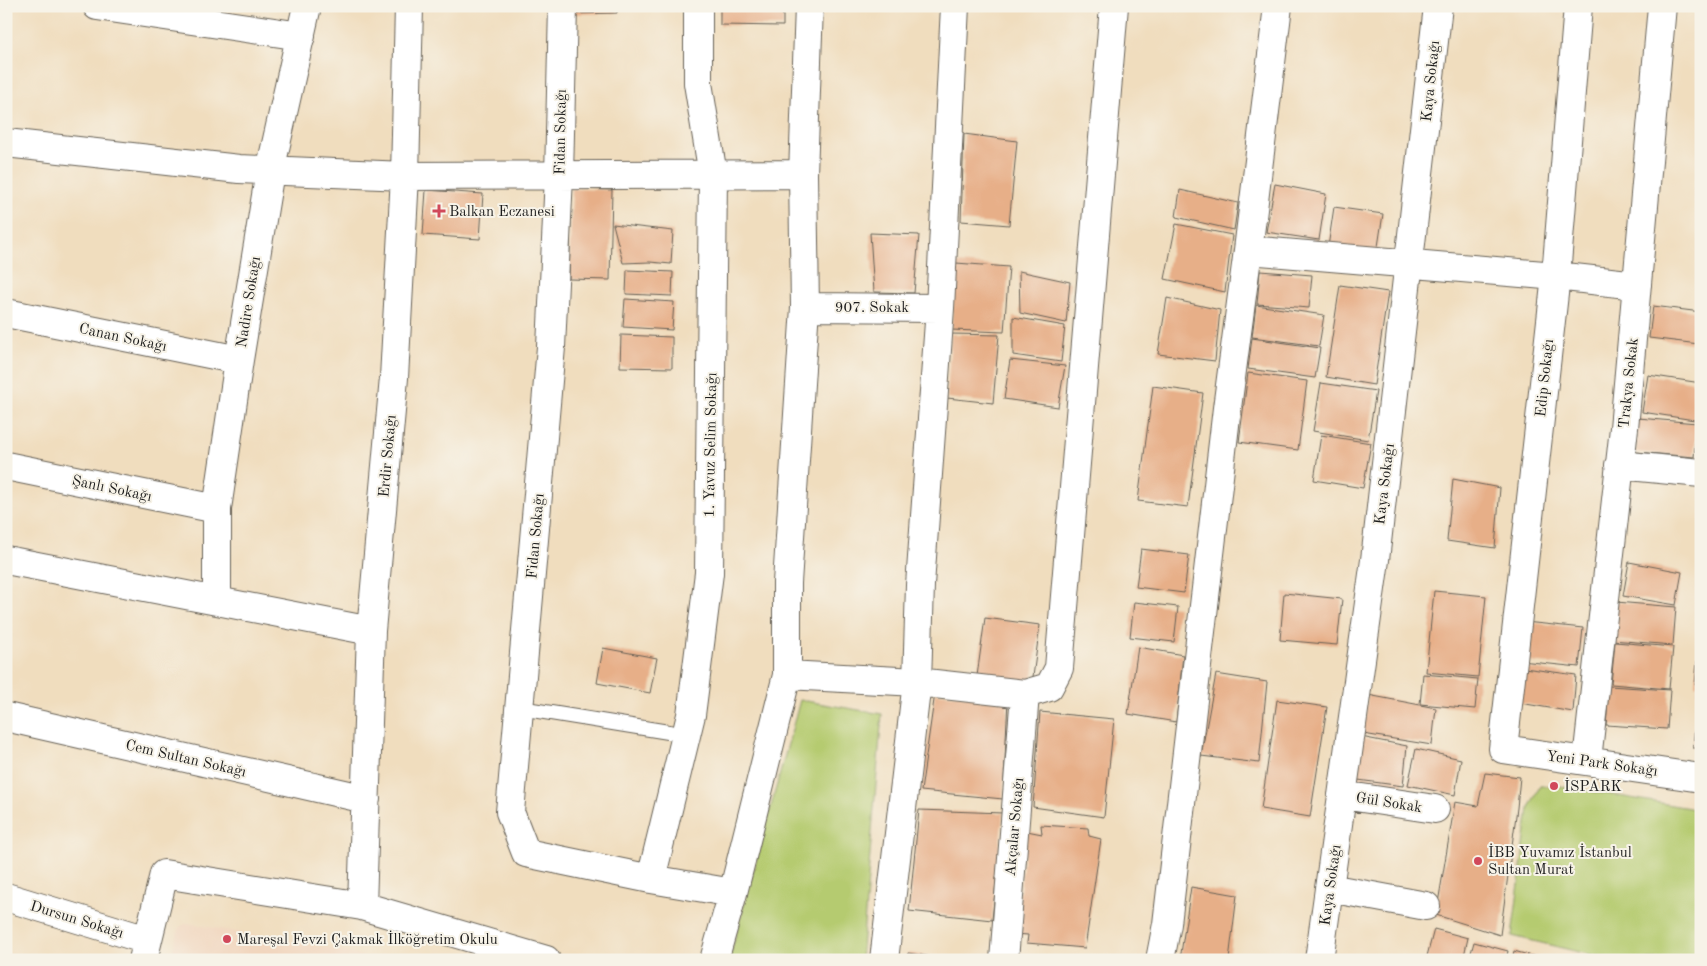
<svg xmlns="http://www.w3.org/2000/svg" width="1707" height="966" font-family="'Old Standard TT',serif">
	<rect width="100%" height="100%" fill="#f7f3e8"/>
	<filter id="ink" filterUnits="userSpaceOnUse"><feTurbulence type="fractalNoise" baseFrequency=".02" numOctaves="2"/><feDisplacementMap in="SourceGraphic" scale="10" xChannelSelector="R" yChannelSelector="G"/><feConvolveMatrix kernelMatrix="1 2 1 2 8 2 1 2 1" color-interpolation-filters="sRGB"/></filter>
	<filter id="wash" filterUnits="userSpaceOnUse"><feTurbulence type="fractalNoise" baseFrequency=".0096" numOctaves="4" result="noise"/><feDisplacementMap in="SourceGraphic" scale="20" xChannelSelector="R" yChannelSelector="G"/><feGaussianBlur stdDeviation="1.12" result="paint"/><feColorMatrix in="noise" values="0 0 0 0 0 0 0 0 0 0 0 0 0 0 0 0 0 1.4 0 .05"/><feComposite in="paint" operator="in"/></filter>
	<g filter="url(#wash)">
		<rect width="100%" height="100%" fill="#f0ddbe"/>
		<!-- built -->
		<path fill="#f1d5bd" d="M186 923 335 949 376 960H170L179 928Z"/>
		<!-- green -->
		<path fill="#b5cb70" stroke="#687446" d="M800 700 882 714 861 960H729Z
			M1540 786H1560L1701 810V960H1613L1512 936 1529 808Z"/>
		<g id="blocks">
			<!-- building -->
			<path fill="#e7af88" d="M568 6H617V13L569 14Z
				M720 6H783V26L720 25Z
				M964 134 1017 141 1009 225 961 221Z
				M1275 184 1326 194 1319 240 1266 232Z
				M572 189 612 190 610 280 569 279Z
				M426 190 483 194 480 239 423 235Z
				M1180 190 1238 203 1234 230 1176 217Z
				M1334 207 1383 214 1377 253 1328 247Z
				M613 224 673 231 671 264 650 262 623 263Z
				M1176 224 1232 235 1225 292 1165 279Z
				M870 233 919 235 914 293 874 292Z
				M956 263 1009 267 1004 332 951 330Z
				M627 270 673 272 672 296 626 294Z
				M1019 271 1070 282 1066 323 1020 313Z
				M1260 271 1312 275 1309 308 1257 304Z
				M1340 285 1388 292 1374 385 1326 377Z
				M1167 298 1220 310 1215 361 1158 354Z
				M625 299 674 302 672 330 623 327Z
				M1256 305 1324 315 1319 346 1252 337Z
				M1653 306 1701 312 1699 344 1649 338Z
				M1013 317 1065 326 1061 362 1013 355Z
				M951 334 999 335 993 403 947 398Z
				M621 335 672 337V368L620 367Z
				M1252 338 1320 348 1315 378 1248 369Z
				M1010 360 1065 366 1058 407 1004 399Z
				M1248 373 1307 381 1298 450 1239 442Z
				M1648 375 1701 383V421L1642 412Z
				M1321 383 1376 391 1368 440 1313 431Z
				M1153 386 1203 393 1188 507 1138 501Z
				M1638 418 1697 423 1694 457 1636 452Z
				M1321 435 1371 443 1363 488 1314 480Z
				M1453 479 1500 488 1495 548 1447 541Z
				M1141 549 1189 555 1184 593 1136 587Z
				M1629 562 1682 572 1676 605 1623 596Z
				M1434 591 1486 596 1478 677 1426 672Z
				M1284 593 1342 599 1337 645 1280 640Z
				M1134 602 1178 607 1174 642 1130 637Z
				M1616 602 1676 607 1673 645 1612 640Z
				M985 618 1040 625 1032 684 977 676Z
				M1525 622 1583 628 1579 667 1521 661Z
				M1615 642 1673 647 1669 689 1611 684Z
				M1138 647 1183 655 1176 722 1128 714Z
				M603 648 657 658 650 693 597 683Z
				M1697 661 1701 662V686L1695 685Z
				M1524 668 1576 675 1573 712 1520 703Z
				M1216 674 1267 682 1259 763 1201 756Z
				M1423 674 1478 679 1475 709 1420 704Z
				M1609 686 1670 690 1667 729 1606 725Z
				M1698 687H1701V748H1693Z
				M935 693 1008 699 1003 799 921 791Z
				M1368 695 1436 708 1432 745 1363 734Z
				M1277 700 1327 707 1310 817 1261 809Z
				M1040 712 1114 719 1104 817 1033 807Z
				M1361 737 1407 746 1403 786 1358 780Z
				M1416 749 1461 759 1455 795 1408 785Z
				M1485 773 1520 777 1517 808 1500 935 1436 915 1455 802 1478 806Z
				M919 810 1003 813 992 920 909 911Z
				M1041 825 1088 828 1089 836 1101 839 1085 948 1027 943 1028 935 1015 934 1027 831 1042 834Z
				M1191 887 1237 895 1229 960H1180Z
				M1434 929 1468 938 1463 960H1426Z
				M1474 942 1508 951 1506 960H1469Z
				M1514 951 1543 959V960H1512Z
				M908 953 944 959 943 960H907Z"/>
		</g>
	</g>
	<g filter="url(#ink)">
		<use href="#blocks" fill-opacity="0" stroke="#666055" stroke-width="1"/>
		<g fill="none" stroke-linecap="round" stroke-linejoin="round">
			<!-- lane casing -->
			<g stroke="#666055" stroke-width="16">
				<path id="lane" d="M520 708 687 735"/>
			</g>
			<!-- street casing -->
			<g stroke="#666055" stroke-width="30">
				<path id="street" d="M97 6 301 36
					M563 6 559 176 551 347 510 812 526 853 651 879 733 893
					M1578 6 1556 276 1503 749 1701 778
					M6 143 239 169 405 176 803 174
					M1248 250 1556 276 1637 285
					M805 307 940 308
					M6 313 239 360
					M1619 465 1701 473
					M6 466 217 509
					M6 560 371 631
					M217 601V509L239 360 270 171 307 6
					M787 675 917 682 1025 694 1049 687 1059 668 1114 6
					M6 717 366 799
					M1587 760 1624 428 1662 6
					M1342 795 1435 809
					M651 879 691 715 709 573 713 175 698 83V6
					M1329 888 1426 906
					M6 897 147 940
					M362 906 371 631 394 378 405 176 409 6
					M143 960 164 874 362 906 546 960
					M714 960 733 893 787 675V583L805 307 803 174 809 6
					M884 960 917 682 920 585 940 308 955 6
					M1004 960 1025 694
					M1160 960 1167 924 1227 408 1248 250 1278 6
					M1319 960 1375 560 1438 6"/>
			</g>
			<!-- lane -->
			<use href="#lane" stroke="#fff" stroke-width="14"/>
			<!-- street -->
			<use href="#street" stroke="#fff" stroke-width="28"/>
		</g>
	</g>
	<!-- markers -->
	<g fill="#d1495b" stroke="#f7f3e8" stroke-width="2">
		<path d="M436.5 203.5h5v5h5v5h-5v5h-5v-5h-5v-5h5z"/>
		<circle cx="1554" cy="786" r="5"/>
		<circle cx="1478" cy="861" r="5"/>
		<circle cx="227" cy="939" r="5"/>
	</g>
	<g text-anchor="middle" stroke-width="4" stroke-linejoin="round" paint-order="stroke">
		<!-- street labels -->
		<g font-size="15" fill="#1c1c1c" stroke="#f7f3e8">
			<text transform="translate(1430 81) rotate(-84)" y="5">Kaya Sokağı</text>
			<text transform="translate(560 132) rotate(-89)" y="5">Fidan Sokağı</text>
			<text transform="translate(248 302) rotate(-81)" y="5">Nadire Sokağı</text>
			<text x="872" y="312">907. Sokak</text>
			<text transform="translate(123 337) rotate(12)" y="5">Canan Sokağı</text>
			<text transform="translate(1544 378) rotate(-84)" y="5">Edip Sokağı</text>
			<text transform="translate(1628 383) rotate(-84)" y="5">Trakya Sokak</text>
			<text transform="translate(710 445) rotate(-89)" y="5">1. Yavuz Selim Sokağı</text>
			<text transform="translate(387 456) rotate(-85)" y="5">Erdir Sokağı</text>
			<text transform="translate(1384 484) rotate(-83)" y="5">Kaya Sokağı</text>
			<text transform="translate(112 488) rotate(12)" y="5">Şanlı Sokağı</text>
			<text transform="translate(535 536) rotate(-85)" y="5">Fidan Sokağı</text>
			<text transform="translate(186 758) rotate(13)" y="5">Cem Sultan Sokağı</text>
			<text transform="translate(1602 763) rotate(8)" y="5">Yeni Park Sokağı</text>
			<text transform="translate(1389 802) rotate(9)" y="5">Gül Sokak</text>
			<text transform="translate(1014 827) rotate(-85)" y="5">Akçalar Sokağı</text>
			<text transform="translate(1330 885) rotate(-82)" y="5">Kaya Sokağı</text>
			<text transform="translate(77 919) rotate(17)" y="5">Dursun Sokağı</text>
		</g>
		<!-- poi labels -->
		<g font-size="15" fill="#1c1c1c" stroke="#f7f3e8" text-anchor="start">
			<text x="449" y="216">Balkan Eczanesi</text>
			<text x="1564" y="791">İSPARK</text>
			<text x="1488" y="857">İBB Yuvamız İstanbul<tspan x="1488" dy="17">Sultan Murat</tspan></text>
			<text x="237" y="944">Mareşal Fevzi Çakmak İlköğretim Okulu</text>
		</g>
	</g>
	<!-- margin -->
	<rect width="1707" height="966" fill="none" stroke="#f7f3e8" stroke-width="25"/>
</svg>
